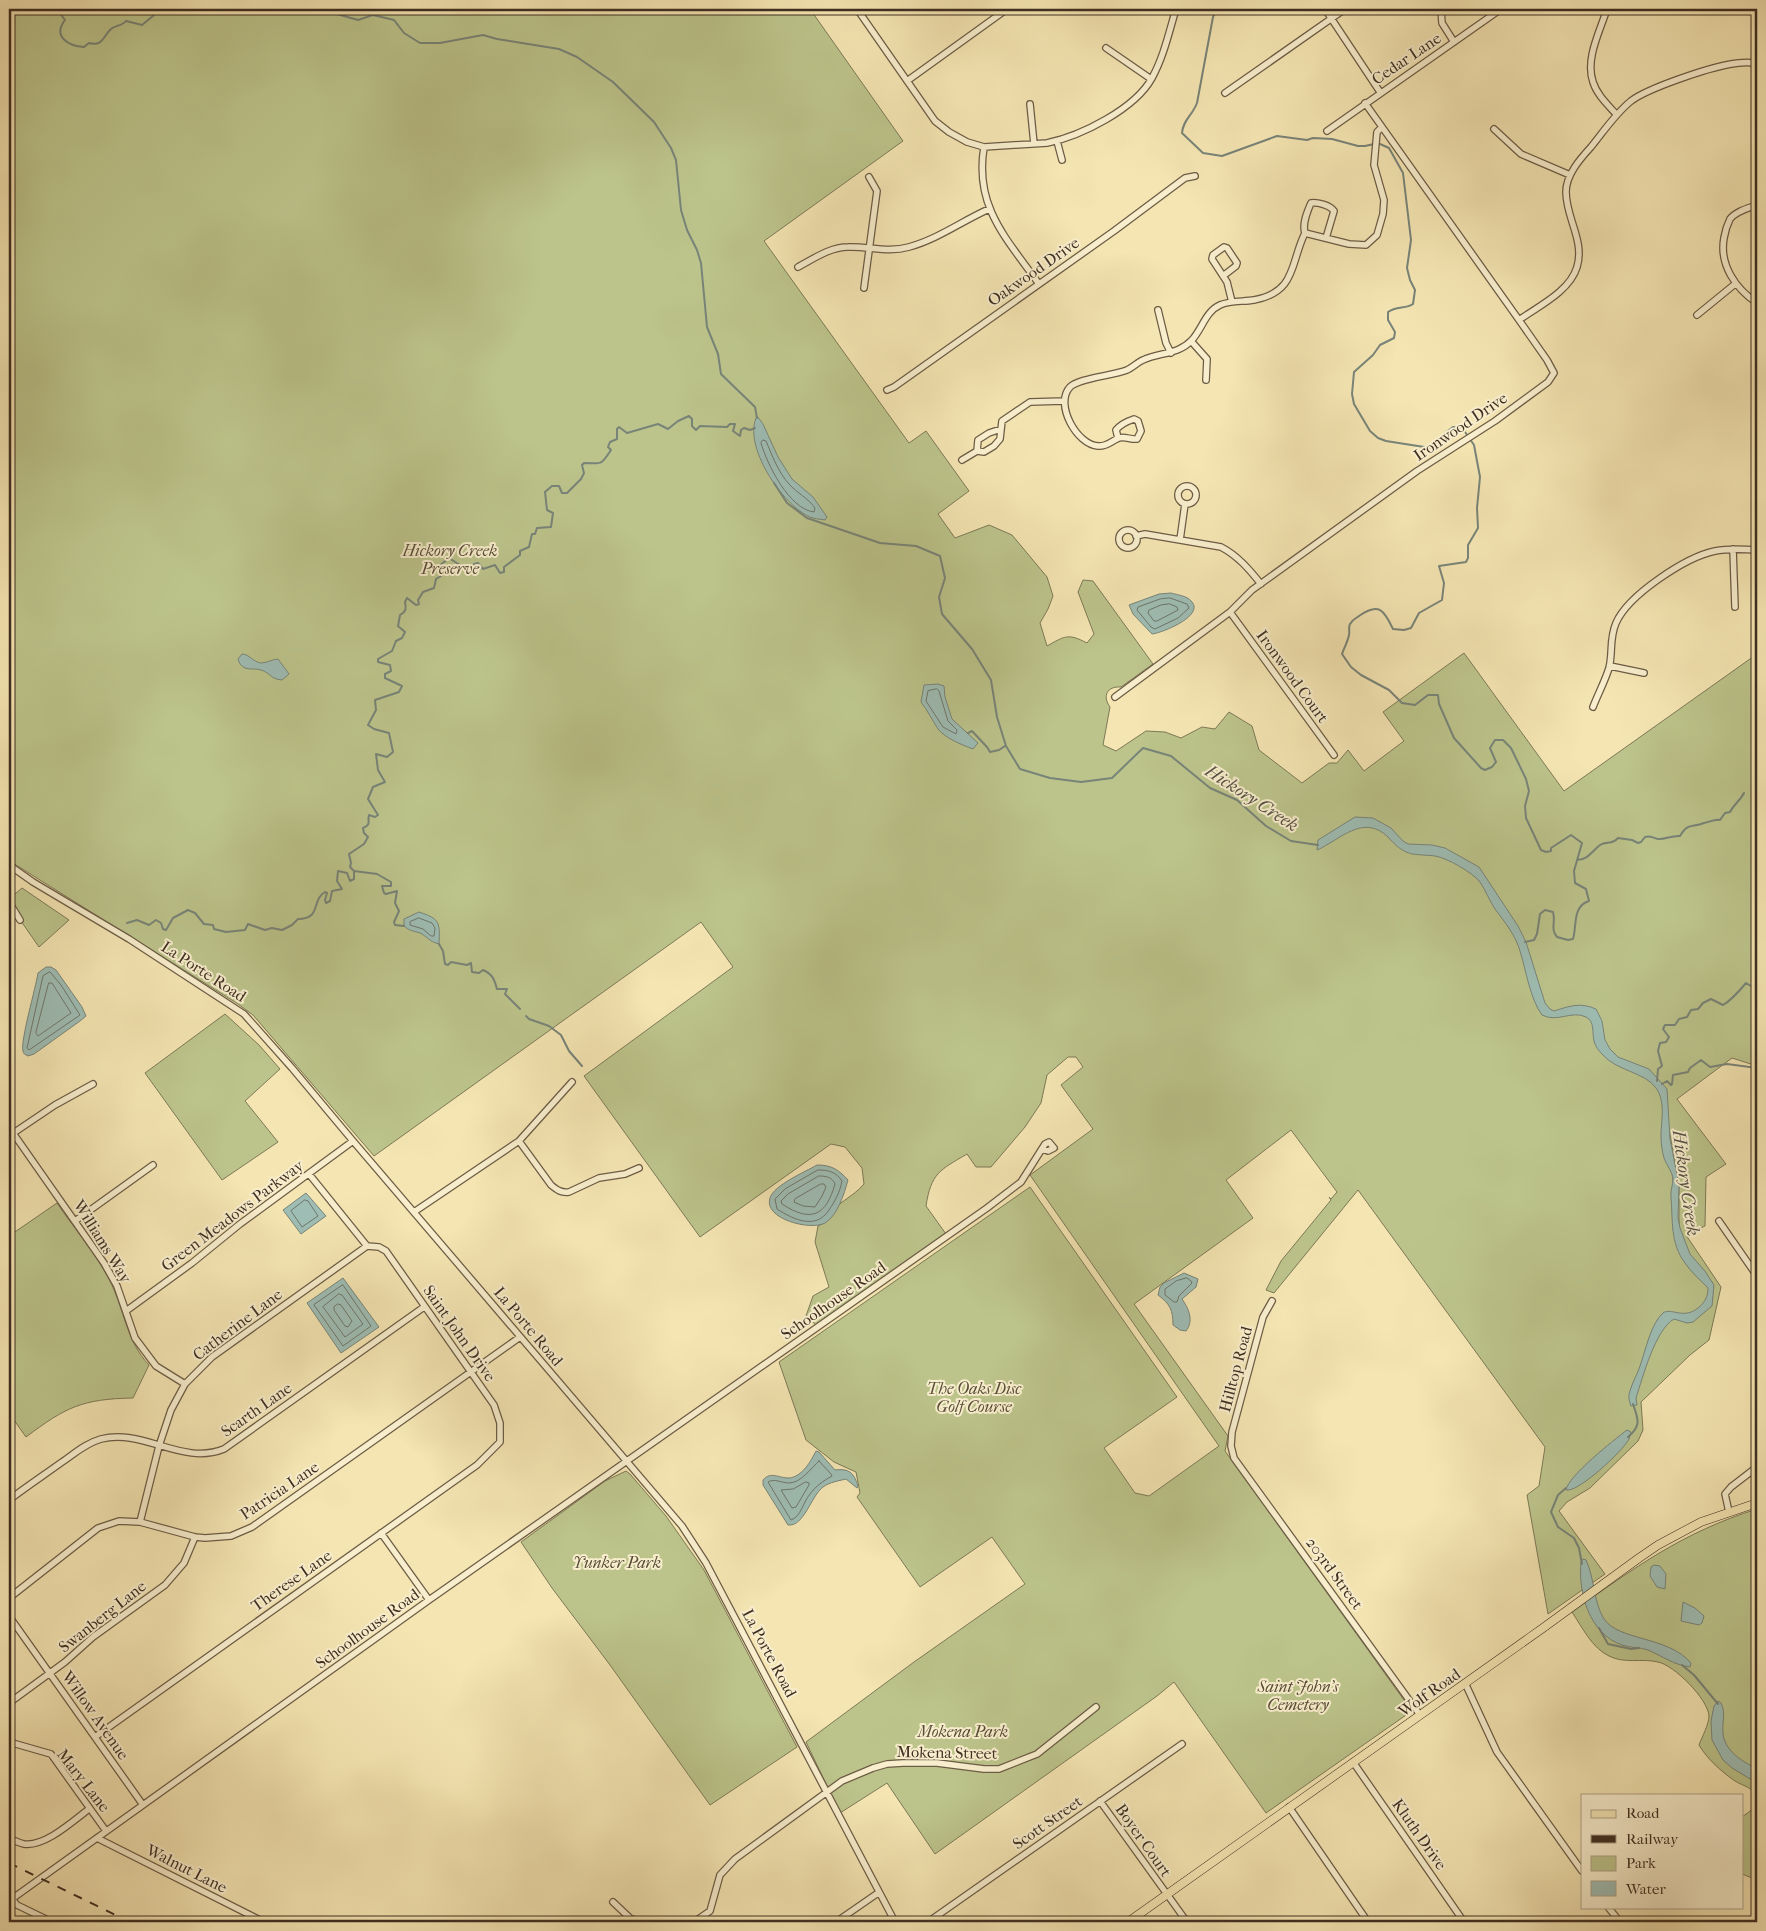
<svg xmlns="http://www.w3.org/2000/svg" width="1766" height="1931" font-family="'IM FELL French Canon',serif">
	<rect width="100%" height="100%" fill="#f4e5b2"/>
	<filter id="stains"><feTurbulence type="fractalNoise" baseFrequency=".004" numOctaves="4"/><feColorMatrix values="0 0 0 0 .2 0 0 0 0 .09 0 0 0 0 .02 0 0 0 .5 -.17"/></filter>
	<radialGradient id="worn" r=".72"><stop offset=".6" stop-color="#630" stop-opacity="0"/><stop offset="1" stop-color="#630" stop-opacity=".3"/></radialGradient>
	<!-- green -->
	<path fill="#bcc48b" stroke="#7d7956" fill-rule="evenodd" d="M9 9H810L903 141 764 241 909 443 926 431 969 491 938 514 955 538 989 525 1012 535 1047 577 1053 596 1048 609 1040 623 1047 646C1065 636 1068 633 1087 643L1094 634 1078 592 1083 580 1093 581 1153 664 1121 687C1107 686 1102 696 1110 707L1103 745 1116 751 1146 731 1165 732 1181 738 1202 727 1215 729 1229 712 1252 726 1259 750 1302 783 1329 763H1337L1348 750 1364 771 1404 741 1383 712 1464 653 1564 791 1757 654V1066L1732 1058 1677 1099 1726 1164 1706 1177 1705 1226 1686 1235 1721 1287 1709 1340 1690 1355 1641 1402 1643 1430 1638 1441 1590 1488 1567 1502 1559 1511 1605 1574 1548 1614 1527 1495 1539 1486 1545 1447 1358 1190 1274 1293 1266 1290 1281 1261 1331 1200 1329 1197 1331 1199 1337 1192 1291 1130 1226 1180 1253 1218 1134 1304 1228 1436 1225 1451 1409 1707V1713L1266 1813 1174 1682 1157 1696 935 1854 887 1783 840 1813 806 1742 914 1662 1025 1584 992 1537 920 1587 857 1497 860 1493 856 1472 834 1462 806 1440 779 1362 1030 1187 1177 1397 1104 1448 1135 1493 1149 1496 1219 1446 1030 1175 1093 1129 1061 1085 1083 1067 1076 1057H1068L1047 1075 1041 1103 1025 1127 991 1167H976L967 1154C940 1170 931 1173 926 1206L946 1234 816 1325 806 1316 813 1296 829 1287 815 1242 818 1226C835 1218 831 1211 841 1203 850 1196 856 1193 864 1184L862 1168 845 1147 831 1144 700 1237 584 1076 733 967 701 922 374 1156 253 1015 238 1004 16 865 9 858ZM1668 1124 1679 1185V1224L1677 1222Z
		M22 888 69 920 39 947 23 924 9 899Z
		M225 1014 259 1045 280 1069 245 1101 278 1142 222 1180 145 1073Z
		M57 1203C74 1228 95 1253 109 1279 124 1308 126 1341 149 1365L133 1398C82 1399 66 1407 26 1437L9 1413V1236Z
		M626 1471 630 1474 666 1516 704 1570 797 1747 710 1805 610 1665 552 1588 521 1542 605 1481Z
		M1757 1509V1796C1750 1786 1745 1787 1735 1781 1722 1772 1707 1759 1699 1745 1702 1737 1709 1724 1709 1716 1708 1699 1674 1665 1658 1662 1642 1658 1624 1664 1609 1656 1592 1648 1582 1627 1572 1612 1634 1568 1683 1532 1757 1509Z
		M1757 1806V1880L1742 1874V1817Z"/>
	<!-- water -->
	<path fill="#9ebdb4" stroke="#788479" d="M757 416 763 424 778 457 792 479 813 497 827 517 825 520C820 519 814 519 810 517 782 505 742 445 757 416Z
		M1171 593C1178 595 1188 596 1192 602 1204 616 1162 633 1152 634L1133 614 1129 605 1159 594Z
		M242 654C249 654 253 662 261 663 267 663 273 659 278 659L289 674 282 680C270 679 271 673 261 670 256 668 250 670 245 668 241 666 239 663 238 659Z
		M938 684 944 686 945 697 952 719 978 743 973 749C962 745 945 738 938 729 932 720 928 711 921 702L924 685Z
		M1355 817 1373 818 1391 828 1403 841 1408 844 1432 845 1445 848 1479 867 1518 926 1526 942 1545 1003 1550 1009 1554 1011C1570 1006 1580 1002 1596 1009L1602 1021 1605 1040 1610 1049 1618 1057 1649 1069 1667 1089 1670 1139 1679 1185 1678 1218 1680 1228 1690 1254 1705 1271 1714 1285 1712 1306 1693 1322 1687 1323 1674 1319C1655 1330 1643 1377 1636 1398L1637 1405 1631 1406C1629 1401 1628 1396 1630 1391 1632 1383 1637 1375 1640 1366 1645 1352 1651 1323 1663 1313 1671 1307 1683 1320 1698 1308 1705 1302 1708 1297 1708 1288 1700 1280 1691 1272 1685 1263 1670 1243 1673 1221 1671 1198 1670 1191 1673 1185 1673 1179 1672 1171 1667 1166 1664 1158 1662 1151 1661 1143 1661 1136 1661 1120 1666 1102 1656 1088 1645 1072 1616 1071 1602 1054 1599 1051 1595 1046 1594 1041 1592 1034 1595 1021 1586 1017 1572 1010 1557 1023 1542 1015 1530 999 1526 970 1520 951 1516 936 1504 921 1495 909 1489 900 1486 891 1480 882 1472 872 1447 858 1435 856 1427 855 1419 855 1412 854 1401 851 1395 845 1388 837 1363 813 1340 840 1317 850L1318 840Z
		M419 912C440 919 440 922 439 944 428 941 428 937 420 933 414 931 409 931 404 926V919Z
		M46 967H51L56 970 82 1007 86 1016 80 1021 34 1054 28 1056C25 1054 24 1055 23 1051 20 1042 36 987 38 973Z
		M817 1165C831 1165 838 1169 848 1180 844 1194 838 1215 825 1223 811 1231 763 1219 770 1198 774 1185 805 1172 817 1165Z
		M306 1193 326 1216 301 1234 283 1210Z
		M1184 1273 1198 1279 1196 1287 1182 1299C1189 1309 1194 1321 1186 1331L1180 1330 1173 1325C1173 1310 1170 1304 1158 1295L1160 1287 1164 1283Z
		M343 1278 379 1327 341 1353 307 1303Z
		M1627 1430 1631 1432C1630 1434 1630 1437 1629 1439 1623 1451 1578 1493 1566 1490 1568 1476 1614 1440 1627 1430Z
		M816 1451 819 1452 835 1470C849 1468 854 1473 858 1486L857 1488 846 1479C838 1481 830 1482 823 1487 811 1496 804 1527 788 1525L763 1485V1480C771 1471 778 1478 789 1478 802 1477 811 1461 816 1451Z
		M1583 1559 1586 1560C1595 1579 1593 1601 1604 1619 1619 1641 1668 1636 1691 1663L1690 1667C1674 1665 1662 1656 1648 1650 1639 1647 1630 1648 1622 1645 1589 1634 1578 1592 1581 1562Z
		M1654 1565 1660 1566 1666 1574 1665 1589 1657 1587 1650 1576 1651 1567Z
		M1683 1602 1695 1608 1704 1616 1702 1623 1699 1625 1681 1621Z
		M1718 1701 1721 1703C1726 1713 1722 1722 1723 1733 1724 1750 1743 1763 1757 1768V1783L1732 1768 1723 1760 1712 1740 1711 1721 1714 1706Z"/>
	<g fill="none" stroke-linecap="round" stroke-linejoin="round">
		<!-- shore -->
		<path stroke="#6e766a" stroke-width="1" d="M763 440 766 441C772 455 778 472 789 484 797 493 808 498 815 508L814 512C789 509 767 464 761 443Z
			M1170 598 1187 604 1189 608 1178 618 1155 629 1151 627 1137 610 1138 607 1160 599Z
			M1170 604 1177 607 1178 610 1157 621H1154L1148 613 1149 610 1161 605Z
			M937 689 939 691 948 721 957 730 956 734 943 727 926 701 928 691Z
			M419 918 432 923 435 928 434 936H431L423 929 410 925V922Z
			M50 972 61 985 80 1015 29 1050 27 1048 43 976Z
			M49 983H52L71 1013 38 1036 36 1033Z
			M818 1170C829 1170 836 1172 842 1181 840 1192 835 1201 829 1210 816 1230 794 1220 777 1209L775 1199 785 1189Z
			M819 1176C826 1176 832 1177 835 1184 826 1216 811 1223 782 1204L781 1201 788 1194Z
			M821 1184H824L826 1187 822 1196 815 1207 803 1206 794 1202 795 1199Z
			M305 1200 308 1201 318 1216 302 1227 291 1211Z
			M1187 1278 1191 1281 1192 1283 1179 1296 1177 1302H1174L1165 1295V1289L1176 1281Z
			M343 1285 371 1326 343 1346 314 1305Z
			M339 1294 342 1295 363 1324 345 1337 323 1307Z
			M338 1304 341 1305 352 1321 348 1327 345 1326 334 1310V1307Z
			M819 1461 831 1474 832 1476C823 1481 816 1486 810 1494 803 1502 801 1517 791 1520L768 1482C775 1478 781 1483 789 1483 801 1483 811 1468 819 1461Z
			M806 1482 809 1483V1485L796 1507 792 1508 781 1490 793 1489Z"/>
		<!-- stream -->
		<path stroke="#788479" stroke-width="2" d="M55 9 59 12 65 20C52 37 69 46 84 47L89 43C103 47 103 36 111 29 116 25 122 26 126 21L142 25 159 11 171 9
			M238 9 240 12H244L249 9
			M331 9 337 14 358 20 373 15 394 20 404 33 420 43H440L483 35 497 39 559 49 577 57 613 82 654 122 671 148 676 160 681 210 687 230 697 250 701 263 707 327 718 354 721 374 755 407 757 418
			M1217 9 1213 17 1197 103C1192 116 1183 120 1182 133L1203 153 1222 156 1277 136 1307 140 1313 138 1332 139 1358 146H1365L1374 144
			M1380 144 1389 148 1403 173 1411 240 1407 268 1410 280 1415 290 1413 304C1406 309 1396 306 1388 312V320L1395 332 1394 338 1380 345 1373 355 1354 372 1352 394 1354 404 1370 431 1378 438 1386 441 1437 449 1440 447 1444 434 1453 427 1463 429 1474 445 1480 477 1477 508 1478 528 1468 545V558L1466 562 1439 566 1444 583 1442 600 1419 613 1411 628 1404 630 1393 629C1384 610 1379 602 1359 616 1355 619 1353 619 1350 624 1348 628 1350 631 1349 635 1348 641 1344 648 1342 654L1351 667 1361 675 1389 690 1402 703 1415 705 1428 695H1438L1439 704 1454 738 1481 768 1485 770 1492 767 1496 762 1490 748 1495 740H1503L1511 748 1526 779 1529 791 1525 806 1526 818 1541 850 1546 852 1551 851V848L1571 835 1582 843 1574 871 1575 883 1586 889 1589 901C1572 906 1577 927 1573 939L1568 940 1557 937C1550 929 1556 922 1553 912L1545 910 1540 914 1537 934 1534 940 1525 942
			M774 483 787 503 807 518 880 543 916 546 940 556 945 578 939 597 942 614 972 649 991 680 997 717 1006 746 1020 769 1050 778 1081 782 1112 778 1143 748 1171 756 1210 788 1237 800 1266 826 1291 841 1318 845
			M968 733 972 731 987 747 990 752 999 750 1005 746
			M1577 860C1589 859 1591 852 1600 845 1607 841 1612 845 1618 838L1632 840 1638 843 1641 842 1645 837C1651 835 1652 838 1658 839 1665 840 1672 835 1680 836 1688 822 1692 828 1704 823 1710 822 1714 819 1720 820L1725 813 1730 812C1734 804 1740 801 1744 793
			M127 923 137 920 149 925 156 920 161 923 163 929 166 930 173 918 188 910 195 913 204 924 213 925 214 929 226 932 245 930 248 924 265 930 272 928 282 930 292 925 298 919C322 919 311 900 325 892L327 893 325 900 326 903 330 901 332 891 342 889 337 881 338 871 347 873 350 881 354 879V872
			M404 926 395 925 394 922 399 911 395 903 397 891 386 894 384 893 382 886H391V882L377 874 354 871 350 867 351 863 349 854 364 844 368 837 364 833 363 828C372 824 367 822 369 815L375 817 378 815 368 799 373 787 385 782 378 770 376 754 387 757 393 752 389 733 374 729 368 725 376 710 375 700 399 692 402 686 385 678V674L391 671 390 665 378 662V659L392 651 396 641 402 638 405 632 398 626 400 615C407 611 406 608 405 602L407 598 416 605 419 604 418 600 423 592 434 588 436 579 441 576 443 572 438 567 449 558 463 567 471 568 474 564 478 563 483 569 495 565 500 573 504 572V567L520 555V551L529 547 532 534H535L537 528 551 527 553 513 547 510 545 492 552 486H559L562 493H567L581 479 584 473 582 465 584 463C601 463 600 467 611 450L608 447 610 442 617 439V429L619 427 627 433 658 424 668 429 678 421 689 416 692 419V426L696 430 700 426 727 427 730 424H735L733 431 740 436 741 430 744 428 750 430 755 428
			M439 944 443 951 445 964 448 965 451 962 467 965 471 963 472 972 479 973 483 970C492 974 494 978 497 989H507L505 994 520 1009
			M526 1016 529 1019 549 1026 561 1035 569 1051 582 1066
			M1657 1081 1658 1069 1662 1066 1658 1051 1660 1043 1666 1042 1669 1037 1663 1029 1665 1025H1675L1679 1019 1687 1017 1691 1010 1698 1009 1703 1003 1711 999 1723 1005C1730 1001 1741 989 1746 983L1751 986H1754L1755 979H1757
			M1662 1084 1667 1081 1671 1085 1672 1084 1673 1075 1688 1072 1690 1068 1701 1060 1710 1067 1727 1064 1757 1068
			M1628 1437C1642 1425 1638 1419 1633 1404
			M1566 1488 1558 1495 1551 1512 1558 1527 1574 1538 1579 1548 1582 1564
			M1599 1628 1608 1644 1631 1649 1639 1648
			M1682 1665 1694 1675 1718 1704"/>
		<!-- minor casing -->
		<g stroke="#6c5c45" stroke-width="8">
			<path id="minor" d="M857 9 935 121 949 132 967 142 984 147 1047 143C1081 136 1135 109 1152 78 1164 56 1169 32 1176 9
				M1325 9 1380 92
				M1441 9 1442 23 1454 42
				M1607 9C1600 31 1585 59 1593 82 1597 95 1608 105 1616 114
				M1106 48 1151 79
				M907 81 1007 9
				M1225 93 1345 9
				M1030 104 1034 144
				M1494 129 1521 154 1570 175
				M1327 131 1501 9
				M1057 141 1062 160
				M984 147C974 207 1007 239 1039 284
				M1757 205C1749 208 1736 211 1730 219 1727 225 1725 232 1724 238 1719 265 1736 289 1757 303
				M1305 233 1349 244 1366 245 1377 235 1383 214 1384 200 1374 165 1377 132 1382 127
				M1305 233C1302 224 1307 212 1311 203 1317 202 1330 205 1334 211L1326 238
				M798 267C813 259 830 247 848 247 868 246 888 253 909 247 938 239 962 221 989 209
				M1223 276 1236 266 1237 263 1227 248 1224 247 1213 255 1212 259 1227 282 1232 302
				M864 288 877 191 869 177
				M1158 310 1166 343 1171 353
				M1697 315 1735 284
				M1519 320C1539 306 1570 291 1577 267 1585 241 1566 218 1566 192 1566 175 1580 159 1591 147 1604 131 1615 114 1631 101 1648 88 1708 68 1731 64 1740 62 1748 62 1757 63
				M1191 341 1207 359 1206 380
				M887 390 894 387 1114 231 1185 178 1195 176
				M1118 438 1116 430C1120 425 1128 421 1134 419L1138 421 1141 431 1137 439C1131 440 1125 436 1119 438 1111 441 1107 447 1098 446 1077 445 1054 404 1070 387 1079 378 1112 376 1127 370 1133 367 1138 362 1143 360 1160 352 1178 355 1192 340 1202 329 1206 311 1220 305 1231 300 1243 302 1254 300 1297 292 1290 263 1305 233
				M977 451 978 440 989 433 1001 429
				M962 460 977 451 984 452 994 446 1000 439 1002 421 1030 402 1064 401
				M1178 495a9 9 0 1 1 18 0a9 9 0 1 1-18 0Z
				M1119 539a9 9 0 1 1 18 0a9 9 0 1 1-18 0Z
				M1136 536 1145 534 1221 547C1238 556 1249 569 1261 584
				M1180 540 1185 504
				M1733 549 1735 607
				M1230 612 1334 755
				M1610 666 1644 673
				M1115 697 1230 612 1252 590 1417 471 1495 421 1548 382 1554 373 1547 360 1519 320 1365 103
				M1593 707C1598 694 1605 681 1609 668 1613 653 1609 639 1616 623 1628 595 1686 557 1715 551 1729 548 1744 549 1757 550
				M9 865 33 882 129 939 244 1014 292 1068 353 1141 682 1526 706 1563 895 1922
				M9 902 20 920
				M13 1133 104 1263 117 1286 135 1338 156 1366 185 1384
				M9 1136 55 1105 93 1084
				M519 1141 551 1185C557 1190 561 1193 569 1192L599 1178 625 1174 639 1168
				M309 1174 367 1246
				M414 1212 519 1141 572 1082
				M75 1221 153 1165
				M1719 1221 1757 1276
				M1272 1301 1263 1317 1232 1432 1231 1446 1234 1458 1420 1715
				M126 1311 192 1263 240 1224 353 1141
				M9 1500C26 1487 44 1475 62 1462 74 1454 86 1443 101 1439 143 1428 182 1466 224 1449L424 1307
				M1729 1512 1725 1494 1731 1487 1757 1467
				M381 1533 429 1600
				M9 1598 98 1528 119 1521 140 1522 195 1537 205 1538 231 1536 252 1527 520 1337
				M9 1616 143 1805
				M1465 1683 1497 1752 1582 1871
				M9 1703 65 1662 93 1637 165 1585 184 1563 195 1537
				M95 1737 477 1465 500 1442V1423L494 1405 386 1251 379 1247 367 1246 212 1357 185 1384 171 1410 159 1446 140 1522
				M9 1742 51 1754 106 1831
				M1353 1762 1464 1922
				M1100 1801 1187 1922
				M1289 1807 1368 1922
				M9 1838C13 1840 19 1843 24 1844 45 1847 73 1821 89 1809
				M97 1838 264 1922
				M12 1899 17 1905 52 1922
				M9 1901 429 1600 987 1208 1021 1182 1045 1144 1049 1142 1054 1148 1048 1151 1042 1149
				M613 1902 631 1919
				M1608 1907 1620 1922
				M623 1922 631 1919 644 1922
				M694 1922 710 1911 720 1875 735 1859 842 1781 873 1768 887 1764 903 1763H937L984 1769H999L1037 1754 1096 1707
				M836 1922 878 1893
				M928 1922 1182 1744"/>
		</g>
		<!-- major casing -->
		<g stroke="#3e2e21" stroke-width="9">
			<path id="major" d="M1128 1922 1543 1628 1639 1558 1658 1545 1701 1522 1757 1503"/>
		</g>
		<!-- minor -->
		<use href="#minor" stroke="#f8eecd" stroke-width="5.5"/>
		<!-- major -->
		<use href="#major" stroke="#f4e5b2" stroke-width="8"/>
		<!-- rail -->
		<path stroke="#3e2e21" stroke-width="2" stroke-dasharray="9 9" stroke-linecap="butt" d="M9 1863 130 1922"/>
	</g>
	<g text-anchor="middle" stroke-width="4" stroke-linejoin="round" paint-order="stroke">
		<!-- street labels -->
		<g font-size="16" fill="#3e2e21" stroke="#f8eecd">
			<text transform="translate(1406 58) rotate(-34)" y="6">Cedar Lane</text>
			<text transform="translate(1033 271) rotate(-35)" y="6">Oakwood Drive</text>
			<text transform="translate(1460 426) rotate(-34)" y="6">Ironwood Drive</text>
			<text transform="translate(1293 676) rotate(54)" y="6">Ironwood Court</text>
			<text transform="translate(204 971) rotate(33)" y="6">La Porte Road</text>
			<text transform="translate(232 1215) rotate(-37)" y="6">Green Meadows Parkway</text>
			<text transform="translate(103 1241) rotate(58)" y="6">Williams Way</text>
			<text transform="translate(833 1300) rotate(-35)" y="6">Schoolhouse Road</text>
			<text transform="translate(237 1324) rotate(-37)" y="6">Catherine Lane</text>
			<text transform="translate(529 1326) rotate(50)" y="6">La Porte Road</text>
			<text transform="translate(460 1333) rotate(55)" y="6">Saint John Drive</text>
			<text transform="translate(1235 1369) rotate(-75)" y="6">Hilltop Road</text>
			<text transform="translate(256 1409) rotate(-35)" y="6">Scarth Lane</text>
			<text transform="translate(279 1490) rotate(-34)" y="6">Patricia Lane</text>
			<text transform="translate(1335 1573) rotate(54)" y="6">203rd Street</text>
			<text transform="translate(291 1580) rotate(-35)" y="6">Therese Lane</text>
			<text transform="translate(102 1616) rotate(-38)" y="6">Swanberg Lane</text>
			<text transform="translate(367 1628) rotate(-36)" y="6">Schoolhouse Road</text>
			<text transform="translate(770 1653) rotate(62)" y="6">La Porte Road</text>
			<text transform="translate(1429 1692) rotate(-35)" y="6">Wolf Road</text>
			<text transform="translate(96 1715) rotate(55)" y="6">Willow Avenue</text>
			<text transform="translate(947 1752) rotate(1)" y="6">Mokena Street</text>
			<text transform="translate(84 1780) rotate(52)" y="6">Mary Lane</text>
			<text transform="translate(1047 1822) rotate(-35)" y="6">Scott Street</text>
			<text transform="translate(1420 1834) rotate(55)" y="6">Kluth Drive</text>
			<text transform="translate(1144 1840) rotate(55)" y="6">Boyer Court</text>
			<text transform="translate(187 1868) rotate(27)" y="6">Walnut Lane</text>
		</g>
		<!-- park labels -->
		<g font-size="16" font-style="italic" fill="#574c36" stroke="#f8eecd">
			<text x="450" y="556">Hickory Creek<tspan x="450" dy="18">Preserve</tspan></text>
			<text x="974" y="1394">The Oaks Disc<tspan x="974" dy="18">Golf Course</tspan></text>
			<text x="617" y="1568">Yunker Park</text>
			<text x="1298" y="1692">Saint John's<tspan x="1298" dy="18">Cemetery</tspan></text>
			<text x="963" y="1737">Mokena Park</text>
		</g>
		<!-- water labels -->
		<g font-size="18" font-style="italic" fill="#565246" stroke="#f8eecd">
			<text transform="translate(1252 798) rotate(33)" y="6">Hickory Creek</text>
			<text transform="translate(1686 1183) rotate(82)" y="6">Hickory Creek</text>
		</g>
	</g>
	<!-- margin -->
	<rect width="1766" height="1931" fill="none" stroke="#f4e5b2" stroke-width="30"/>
	<rect x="10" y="10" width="1746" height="1911" fill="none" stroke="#3e2e21" stroke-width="2.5"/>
	<rect x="15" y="15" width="1736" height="1901" fill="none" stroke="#3e2e21"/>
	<!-- legend -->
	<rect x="1581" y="1794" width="162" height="115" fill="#f8eecd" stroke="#aea188"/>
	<rect x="1591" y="1810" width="25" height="8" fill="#f4e5b2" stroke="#aea188"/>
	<text x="1626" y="1818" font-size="15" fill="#3e2e21">Road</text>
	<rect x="1591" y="1835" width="25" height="8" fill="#3e2e21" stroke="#aea188"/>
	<text x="1626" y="1844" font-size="15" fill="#3e2e21">Railway</text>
	<rect x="1591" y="1856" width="25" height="15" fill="#bcc48b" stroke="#aea188"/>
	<text x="1626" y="1868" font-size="15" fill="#3e2e21">Park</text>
	<rect x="1591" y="1881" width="25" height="15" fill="#9ebdb4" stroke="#aea188"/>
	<text x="1626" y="1894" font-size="15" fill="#3e2e21">Water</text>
	<rect width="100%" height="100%" filter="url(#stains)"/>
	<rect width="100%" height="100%" fill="url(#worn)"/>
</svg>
